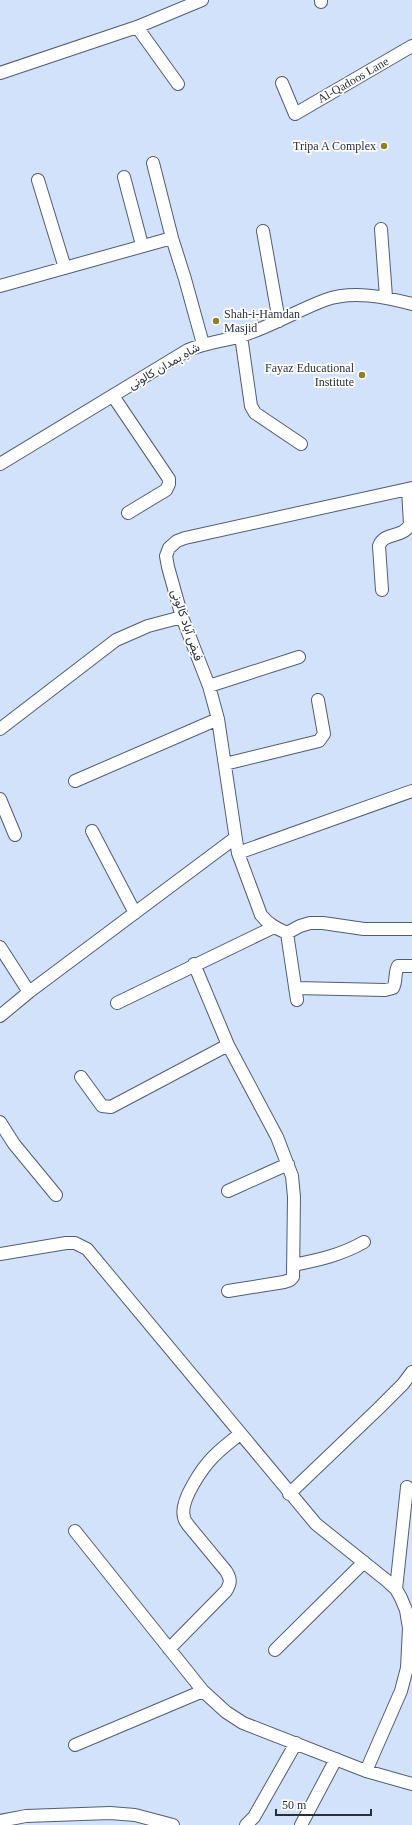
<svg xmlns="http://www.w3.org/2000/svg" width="412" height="1825" font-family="'Times New Roman',Vazirmatn,serif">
	<rect width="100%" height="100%" fill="#d2e2fb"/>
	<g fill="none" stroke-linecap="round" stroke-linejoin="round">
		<!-- minor casing -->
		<g stroke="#505e73" stroke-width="14">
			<path id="minor" d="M321 0V2
				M137 27 178 84
				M0 73 137 27 202 0
				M282 83 295 114 412 46
				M153 163 172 238 185 279 203 344
				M124 177 142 245
				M38 180 65 268
				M381 229 386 297
				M263 231 279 321
				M0 286 172 238
				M241 336 251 406 255 413 301 444
				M113 396 169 479V484L166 490 128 513
				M0 464 188 350C205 343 223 341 241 336 270 327 296 311 325 300 353 290 385 297 412 304
				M382 590 379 546C384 531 403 539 410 524L408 489
				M209 686 299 657
				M0 729 116 640 148 626 182 617
				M225 764 319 741 324 734 318 700
				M75 781 218 719
				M0 799 15 835
				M92 831 135 913
				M238 853 412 791
				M287 933C276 928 268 924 261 915L238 853 218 719 209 686 182 617 168 567 166 556 169 548 177 541 185 538 412 488
				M287 933 300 926 310 923H323L364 929H412
				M287 933 297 1000
				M0 947 29 992
				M194 964 228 1045 277 1137 292 1176 294 1197 293 1277 290 1280 284 1282 228 1291
				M296 988 385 990 393 988C397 981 394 973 398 966H412
				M117 1003 274 927
				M0 1016 29 992 235 838
				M81 1077 102 1106 111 1107 228 1045
				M0 1122 14 1144 56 1195
				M228 1191 288 1164
				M0 1254 66 1243H75L87 1249 316 1524 386 1580 396 1589 401 1598 406 1610 409 1628 407 1668 401 1691 366 1771
				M293 1265C319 1260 341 1255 364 1242
				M289 1494 379 1408 403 1384 412 1372
				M75 1531 203 1691 226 1712 243 1723 366 1771 412 1784
				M396 1589 407 1487
				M169 1649 226 1591C231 1583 231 1579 226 1571L188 1525C187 1523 184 1520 184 1517 179 1501 203 1467 214 1456 222 1448 231 1441 240 1434
				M275 1650 364 1562
				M75 1745 203 1691
				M0 1821 26 1816 110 1813 135 1815 173 1825
				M246 1825 254 1817 296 1743
				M301 1825 336 1759"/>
		</g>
		<!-- minor -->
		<use href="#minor" stroke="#fff" stroke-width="12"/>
	</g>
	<!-- markers -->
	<g fill="#8d8027" stroke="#fff" stroke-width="1.5">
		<circle cx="384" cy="146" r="4"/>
		<circle cx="216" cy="321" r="4"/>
		<circle cx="362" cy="375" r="4"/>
	</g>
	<g text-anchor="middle" stroke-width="3.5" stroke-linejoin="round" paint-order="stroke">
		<!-- street labels -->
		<g font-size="12" fill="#292f39" stroke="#fff">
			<text transform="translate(353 80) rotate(-30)" y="4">Al-Qadoos Lane</text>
			<text transform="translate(164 366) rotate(-30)" y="4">شاہِ ہمدان کالونی</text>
			<text transform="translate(187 625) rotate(71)" y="4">فیض آباد کالونی</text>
		</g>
		<!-- poi labels -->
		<g font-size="12" fill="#292f39" stroke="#fff" text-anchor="end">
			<text x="376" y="150">Tripa A Complex</text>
			<text x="224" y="318" text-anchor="start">Shah-i-Hamdan<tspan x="224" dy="14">Masjid</tspan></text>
			<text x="354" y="372">Fayaz Educational<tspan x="354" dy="14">Institute</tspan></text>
		</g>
	</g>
	<!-- scale -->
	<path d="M276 1809v6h95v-6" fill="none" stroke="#292f39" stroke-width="2"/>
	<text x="282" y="1809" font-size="12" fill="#292f39" stroke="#ffffff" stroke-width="3" paint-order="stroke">50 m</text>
</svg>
